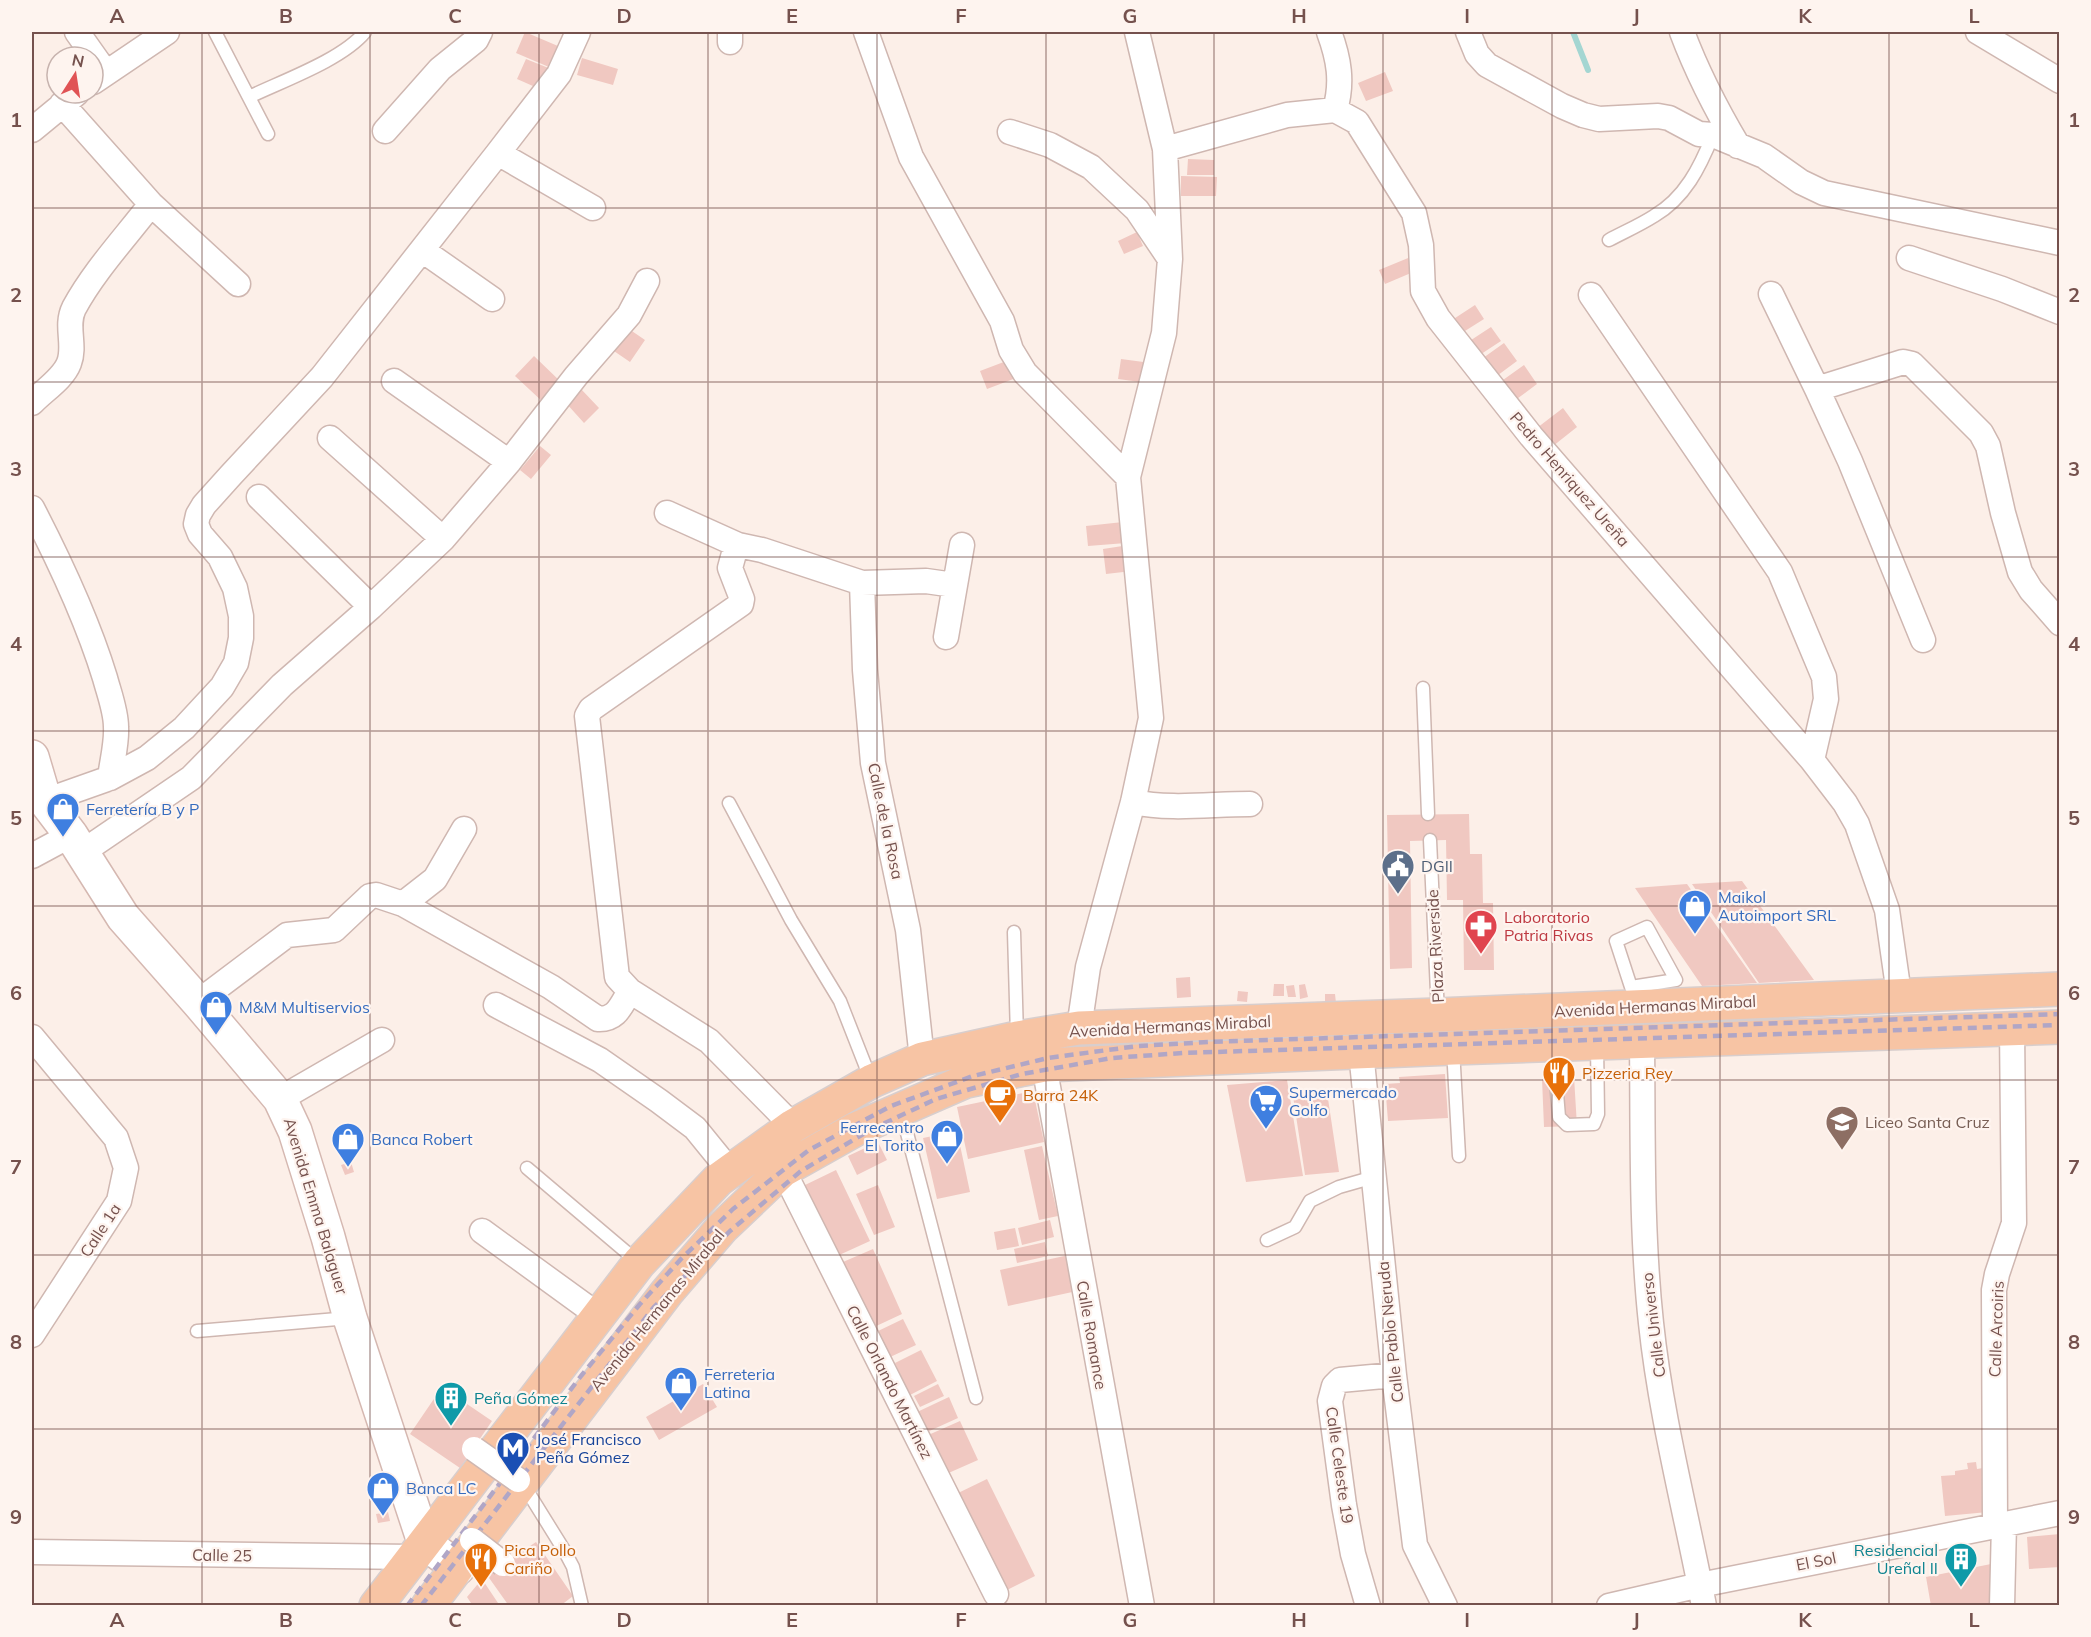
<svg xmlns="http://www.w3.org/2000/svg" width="2091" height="1637" font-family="Mulish,sans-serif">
	<rect width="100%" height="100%" fill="#fcefe8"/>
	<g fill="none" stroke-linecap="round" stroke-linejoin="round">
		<!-- stream -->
		<path stroke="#a4d6d2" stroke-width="6" d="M1573 32 1588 70"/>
	</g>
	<!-- building -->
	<path fill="#f0c8c1" d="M525 32 565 49 556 70 516 53Z
		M582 58 618 69 613 85 577 75Z
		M526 59 551 69 542 90 517 79Z
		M1385 72 1393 91 1366 101 1358 83Z
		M1188 159 1214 160V175H1187Z
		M1181 176 1217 177 1216 196H1181Z
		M1137 232 1143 246 1124 254 1118 241Z
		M1413 256 1418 270 1385 284 1379 270Z
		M1475 305 1484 319 1457 336 1449 322Z
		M626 327 645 340 630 362 611 349Z
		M1491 327 1501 341 1472 360 1462 346Z
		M1504 343 1517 361 1490 381 1476 363Z
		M534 356 562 383 544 403 515 376Z
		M1121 359 1151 363 1148 383 1118 379Z
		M1009 360 1016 378 987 389 980 371Z
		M1524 365 1537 384 1510 404 1496 385Z
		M581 389 599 408 584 423 566 403Z
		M1563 408 1577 427 1548 450 1533 431Z
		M540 446 551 455 531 479 520 470Z
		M1123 522 1126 543 1088 546 1086 526Z
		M1129 545 1132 571 1106 574 1103 549Z
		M1469 814 1470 854H1482L1483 903H1493L1494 970H1464L1463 900H1447L1446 840 1410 841 1412 968 1390 969 1387 815Z
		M1742 881 1814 980 1759 983 1692 884Z
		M1687 884 1757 983 1702 986 1635 888Z
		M1190 977 1191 997 1177 998 1176 978Z
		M1274 984H1284V996H1273Z
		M1305 984 1308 997 1300 999 1299 985Z
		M1294 985 1296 997H1288L1286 986Z
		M1238 991 1248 992 1247 1002 1237 1001Z
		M1325 994H1335L1336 1003 1325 1004Z
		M1445 1074 1448 1118 1388 1121 1385 1084 1400 1083 1399 1077Z
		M1574 1077 1577 1126 1544 1127 1542 1079Z
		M1287 1080 1303 1176 1246 1182 1227 1085Z
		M1033 1091 1044 1142 968 1159 957 1107Z
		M1327 1092 1339 1172 1305 1175 1293 1096Z
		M957 1131 970 1192 937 1199 923 1138Z
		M878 1142 887 1160 857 1175 848 1156Z
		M1042 1146 1058 1216 1039 1220 1024 1150Z
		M351 1162 354 1172 345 1175 341 1165Z
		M836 1170 870 1241 837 1256 803 1186Z
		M878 1185 895 1227 874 1235 856 1194Z
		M1050 1220 1054 1237 1022 1245 1018 1228Z
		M1015 1228 1019 1246 997 1250 994 1232Z
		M1045 1242 1048 1256 1017 1263 1014 1249Z
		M873 1249 902 1314 872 1328 843 1262Z
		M1069 1255 1077 1291 1008 1306 1000 1270Z
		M903 1319 916 1345 888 1358 876 1332Z
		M921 1350 937 1381 910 1395 895 1363Z
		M703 1384 717 1407 659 1440 646 1417Z
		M938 1384 944 1396 920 1407 914 1396Z
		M442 1387 492 1421 460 1468 410 1434Z
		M949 1397 958 1418 925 1433 915 1413Z
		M960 1421 978 1460 944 1475 926 1436Z
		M1976 1462 1977 1469 1983 1468 1988 1512 1945 1516 1941 1476 1955 1475V1471L1968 1469 1967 1463Z
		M987 1479 1035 1576 1003 1592 954 1495Z
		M388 1512 390 1521 378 1523 376 1514Z
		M2060 1534V1567L2029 1569 2027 1537Z
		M536 1542 573 1596 560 1606H509L487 1575Z
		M1991 1564 1998 1606H1931L1926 1577Z
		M482 1579 500 1606H473L467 1597Z"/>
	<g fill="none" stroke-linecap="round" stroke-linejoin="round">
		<!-- lane casing -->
		<g stroke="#cfb7b1" stroke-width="15">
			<path id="lane" d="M215 32 268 134
				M249 97C282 81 342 60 365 32
				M1609 240C1624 232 1640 225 1654 216 1685 198 1700 167 1713 135
				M1423 688 1428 814
				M729 803 791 920 840 1001 871 1080
				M1430 840 1438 1014
				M1647 927 1676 980 1631 987 1616 941Z
				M1014 932 1017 1036
				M1553 1046 1559 1117 1567 1125 1594 1124 1598 1114 1597 1045
				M1453 1049 1459 1156
				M901 1110 976 1398
				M527 1168 638 1262
				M1267 1240 1295 1227 1310 1201 1339 1187 1374 1177
				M197 1331 349 1318
				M523 1484 564 1550 573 1567 582 1606"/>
		</g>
		<!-- street casing -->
		<g stroke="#cfb7b1" stroke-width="27">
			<path id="street" d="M77 32 106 73
				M866 32 911 157 1002 321 1011 350 1025 373 1128 477
				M1329 32C1339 59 1343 82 1335 110
				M1468 32 1477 54 1487 65 1562 106 1583 115 1599 119 1658 116 1669 118 1699 134 1713 135 1764 156 1801 182 1824 193 2060 243
				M1682 32C1697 72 1716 109 1738 146
				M1978 32 2060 81
				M730 42V32
				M93 82 167 32
				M62 104 151 204 238 284
				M32 130 77 93
				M385 131 440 69 476 40 480 32
				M1010 132 1050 145 1091 167 1137 210 1170 259
				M1165 149 1287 115 1335 110 1357 122 1414 213 1421 245 1423 291 1438 318 1531 436 1812 760 1845 803 1857 824 1887 910 1899 994
				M498 153 593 208
				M422 250 492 299
				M1909 258 2002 289 2060 312
				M1771 294 1817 389 1850 461 1923 640
				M1591 295 1780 572 1824 677 1826 699 1812 760
				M394 381 509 462
				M1817 389 1903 362 1912 364 1981 433 1988 446 2003 513 2020 572 2031 590 2060 623
				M32 403C43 391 63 379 69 363 76 345 65 326 74 308 94 271 125 238 151 204
				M330 438 443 539
				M259 497 371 607
				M32 508C60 562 87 619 105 678 109 693 116 711 116 727 117 743 112 761 110 778
				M667 513 738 545 762 550 862 583 926 581 954 585
				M738 545 736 546 730 568 742 599 741 604 591 709 587 716 617 977 630 991 709 1041 793 1126
				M862 583 865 670 873 763 908 930 922 1059
				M946 637 962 545
				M45 801 110 778 147 758 184 728 222 687 236 663 241 638V616L235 588 220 557 200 534 196 524 198 515 204 505 231 475 322 377 498 153 559 74 578 32
				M1133 802C1171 810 1211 804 1250 804
				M81 853 191 778 282 685 371 607 443 539 509 462 576 376 629 315 647 281
				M32 856 71 835
				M403 904 435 879 464 829
				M198 1002 287 935 334 930 370 896 376 895 403 904 551 987 598 1019C617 1020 621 1005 630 991
				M496 1005 600 1060 659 1101 695 1128 730 1171
				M1079 1028 1088 967 1133 802 1151 718 1128 477 1164 333 1170 259 1165 149 1137 32
				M32 1037 116 1138 126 1168 119 1201 32 1335
				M1642 1041C1643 1135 1641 1230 1651 1323 1661 1418 1686 1512 1704 1606
				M1361 1052 1394 1375 1415 1545 1445 1606
				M1044 1065 1142 1606
				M280 1099 382 1040
				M783 1170 996 1594
				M482 1231 599 1316
				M1995 1525 1994 1290 1997 1274 2014 1223 2012 1028
				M32 1552 413 1557
				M1368 1606 1353 1554 1344 1505 1330 1401 1334 1386 1340 1380 1394 1375
				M1609 1606 1700 1585 2060 1513
				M2002 1606 2004 1524"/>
		</g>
		<!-- secondary casing -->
		<g stroke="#d5b8b1" stroke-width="36">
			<path id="secondary" d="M32 757 45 801 71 835 123 917 198 1002 280 1099 295 1131 328 1237 350 1318 424 1542 458 1568"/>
		</g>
		<!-- primary casing -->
		<g stroke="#d8cecd" stroke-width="36">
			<path id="primary" d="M376 1606 639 1263 718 1180 793 1126 872 1081 922 1059 1017 1038 1079 1028 1438 1015 2060 989
				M428 1606 667 1292 722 1228 783 1170 856 1129 966 1081 1044 1065 1453 1048 2060 1027"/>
		</g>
		<!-- lane -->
		<use href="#lane" stroke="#fff" stroke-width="12"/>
		<!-- street -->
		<use href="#street" stroke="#fff" stroke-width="24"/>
		<!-- secondary -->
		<use href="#secondary" stroke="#fff" stroke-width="33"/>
		<!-- primary -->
		<use href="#primary" stroke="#f7c4a4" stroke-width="33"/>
		<!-- rail -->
		<path stroke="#b0a6c6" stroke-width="4.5" stroke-dasharray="9 6" stroke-linecap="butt" d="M407 1606 581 1376 640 1304 681 1259 733 1209 809 1150 891 1106 973 1076 1048 1058 1138 1046 1209 1042 2060 1014
			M421 1606 654 1307 730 1231 801 1171 870 1130 936 1099 1022 1074 1112 1058 1183 1053 2060 1025"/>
		<!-- street-bridge casing -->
		<g stroke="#cfb7b1" stroke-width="27" stroke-linecap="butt">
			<path id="street-bridge" d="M474 1449 518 1480
				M472 1540 503 1564"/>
		</g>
		<!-- street-bridge -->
		<use href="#street-bridge" stroke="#fff" stroke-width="24"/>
	</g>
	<!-- grid -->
	<path fill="none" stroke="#75514d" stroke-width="1.5" stroke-opacity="0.55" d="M202 32V1606M370 32V1606M539 32V1606M708 32V1606M877 32V1606M1046 32V1606M1214 32V1606M1383 32V1606M1552 32V1606M1720 32V1606M1889 32V1606M32 208H2060M32 382H2060M32 557H2060M32 731H2060M32 906H2060M32 1080H2060M32 1255H2060M32 1429H2060"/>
	<!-- icons -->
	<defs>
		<g id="shop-pin" transform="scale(1.725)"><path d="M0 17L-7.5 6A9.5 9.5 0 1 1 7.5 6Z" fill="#3f7fe0" stroke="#fef4ef"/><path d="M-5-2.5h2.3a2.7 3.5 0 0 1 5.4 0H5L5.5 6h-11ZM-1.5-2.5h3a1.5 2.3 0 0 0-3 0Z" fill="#fff"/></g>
		<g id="civic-pin" transform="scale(1.725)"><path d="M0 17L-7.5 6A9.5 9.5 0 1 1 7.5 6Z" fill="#5c6f8a" stroke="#fef4ef"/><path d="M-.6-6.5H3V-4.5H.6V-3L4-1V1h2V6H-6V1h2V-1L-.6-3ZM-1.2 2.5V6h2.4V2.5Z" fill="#fff"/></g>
		<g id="pharmacy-pin" transform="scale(1.725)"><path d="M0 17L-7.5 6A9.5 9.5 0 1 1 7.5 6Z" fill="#e0444e" stroke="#fef4ef"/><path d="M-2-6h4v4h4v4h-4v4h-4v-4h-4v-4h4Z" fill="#fff"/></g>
		<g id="restaurant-pin" transform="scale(1.725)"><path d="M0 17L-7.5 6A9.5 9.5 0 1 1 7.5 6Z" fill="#e8710a" stroke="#fef4ef"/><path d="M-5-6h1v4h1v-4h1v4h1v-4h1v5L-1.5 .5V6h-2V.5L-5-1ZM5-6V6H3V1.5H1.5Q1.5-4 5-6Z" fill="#fff"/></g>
		<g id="cafe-pin" transform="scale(1.725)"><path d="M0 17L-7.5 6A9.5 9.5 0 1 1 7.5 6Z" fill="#e8710a" stroke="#fef4ef"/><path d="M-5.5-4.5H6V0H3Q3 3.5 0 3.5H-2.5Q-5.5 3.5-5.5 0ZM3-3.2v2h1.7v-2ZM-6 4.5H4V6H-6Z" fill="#fff"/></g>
		<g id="supermarket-pin" transform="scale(1.725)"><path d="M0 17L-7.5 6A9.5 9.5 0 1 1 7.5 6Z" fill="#3f7fe0" stroke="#fef4ef"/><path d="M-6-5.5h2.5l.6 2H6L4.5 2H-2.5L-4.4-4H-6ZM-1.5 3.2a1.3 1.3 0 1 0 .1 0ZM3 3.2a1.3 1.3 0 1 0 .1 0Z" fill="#fff"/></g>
		<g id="school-pin" transform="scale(1.725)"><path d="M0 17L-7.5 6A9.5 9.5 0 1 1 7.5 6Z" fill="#8d6e63" stroke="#fef4ef"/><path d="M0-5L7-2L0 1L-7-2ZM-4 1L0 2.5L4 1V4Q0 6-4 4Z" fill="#fff"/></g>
		<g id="building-pin" transform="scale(1.725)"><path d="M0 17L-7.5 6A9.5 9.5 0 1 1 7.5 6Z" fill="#0f9aa8" stroke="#fef4ef"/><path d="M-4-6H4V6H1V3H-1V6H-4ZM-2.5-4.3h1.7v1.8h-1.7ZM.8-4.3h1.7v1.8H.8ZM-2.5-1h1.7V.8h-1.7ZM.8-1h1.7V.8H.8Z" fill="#fff"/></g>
		<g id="metro-pin" transform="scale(1.725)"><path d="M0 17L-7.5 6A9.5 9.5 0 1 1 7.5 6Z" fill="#1a4fb4" stroke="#fef4ef"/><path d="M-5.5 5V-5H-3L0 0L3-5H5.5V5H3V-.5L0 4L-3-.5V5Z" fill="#fff"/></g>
	</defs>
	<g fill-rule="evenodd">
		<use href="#shop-pin" x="63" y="809"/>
		<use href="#civic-pin" x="1398" y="866"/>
		<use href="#shop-pin" x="1695" y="906"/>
		<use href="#pharmacy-pin" x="1481" y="926"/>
		<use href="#shop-pin" x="216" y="1007"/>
		<use href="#restaurant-pin" x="1559" y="1073"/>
		<use href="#cafe-pin" x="1000" y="1095"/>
		<use href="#supermarket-pin" x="1266" y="1101"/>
		<use href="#school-pin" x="1842" y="1122"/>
		<use href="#shop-pin" x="947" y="1136"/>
		<use href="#shop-pin" x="348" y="1139"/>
		<use href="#shop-pin" x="681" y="1383"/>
		<use href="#building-pin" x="451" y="1398"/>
		<use href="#metro-pin" x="513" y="1448"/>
		<use href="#shop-pin" x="383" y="1488"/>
		<use href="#restaurant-pin" x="481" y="1559"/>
		<use href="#building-pin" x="1961" y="1559"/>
	</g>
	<g text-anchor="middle" stroke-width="4.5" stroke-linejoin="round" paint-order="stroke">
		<!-- street labels -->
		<g font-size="16" fill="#75514d" stroke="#fef4ef">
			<text transform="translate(1570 479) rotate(49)" y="6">Pedro Henriquez Ureña</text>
			<text transform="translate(886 821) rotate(78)" y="6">Calle de la Rosa</text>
			<text transform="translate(1435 946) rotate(-93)" y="6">Plaza Riverside</text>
			<text transform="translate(1655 1006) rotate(-3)" y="6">Avenida Hermanas Mirabal</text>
			<text transform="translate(1170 1026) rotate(-3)" y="6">Avenida Hermanas Mirabal</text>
			<text transform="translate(316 1206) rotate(73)" y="6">Avenida Emma Balaguer</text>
			<text transform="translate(100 1230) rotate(-57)" y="6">Calle 1a</text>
			<text transform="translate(657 1310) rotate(-51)" y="6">Avenida Hermanas Mirabal</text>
			<text transform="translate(1653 1325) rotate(-97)" y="6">Calle Universo</text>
			<text transform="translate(1996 1329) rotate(-88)" y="6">Calle Arcoiris</text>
			<text transform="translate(1390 1332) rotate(-96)" y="6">Calle Pablo Neruda</text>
			<text transform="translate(1092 1335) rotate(80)" y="6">Calle Romance</text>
			<text transform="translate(890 1382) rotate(63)" y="6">Calle Orlando Martínez</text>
			<text transform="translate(1340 1465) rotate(82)" y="6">Calle Celeste 19</text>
			<text transform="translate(222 1555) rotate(1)" y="6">Calle 25</text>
			<text transform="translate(1816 1561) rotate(-11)" y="6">El Sol</text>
		</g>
		<!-- shop labels -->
		<g font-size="16" fill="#366cbe" stroke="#fef4ef" text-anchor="start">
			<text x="86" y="815">Ferretería B y P</text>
			<text x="1718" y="903">Maikol<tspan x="1718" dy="18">Autoimport SRL</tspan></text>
			<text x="239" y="1013">M&amp;M Multiservios</text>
			<text x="1289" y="1098">Supermercado<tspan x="1289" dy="18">Golfo</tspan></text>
			<text x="924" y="1133" text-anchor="end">Ferrecentro<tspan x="924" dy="18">El Torito</tspan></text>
			<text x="371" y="1145">Banca Robert</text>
			<text x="704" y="1380">Ferreteria<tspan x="704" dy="18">Latina</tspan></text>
			<text x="406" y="1494">Banca LC</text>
		</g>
		<!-- service labels -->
		<g font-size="16" fill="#4e5e75" stroke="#fef4ef" text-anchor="start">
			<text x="1421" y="872">DGII</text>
		</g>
		<!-- health labels -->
		<g font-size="16" fill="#be3a42" stroke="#fef4ef" text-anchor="start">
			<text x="1504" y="923">Laboratorio<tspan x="1504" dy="18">Patria Rivas</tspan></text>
		</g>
		<!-- food labels -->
		<g font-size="16" fill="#c56008" stroke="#fef4ef" text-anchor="start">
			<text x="1582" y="1079">Pizzeria Rey</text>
			<text x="1023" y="1101">Barra 24K</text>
			<text x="504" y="1556">Pica Pollo<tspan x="504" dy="18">Cariño</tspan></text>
		</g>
		<!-- education labels -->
		<g font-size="16" fill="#785e54" stroke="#fef4ef" text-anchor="start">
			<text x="1865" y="1128">Liceo Santa Cruz</text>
		</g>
		<!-- culture labels -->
		<g font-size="16" fill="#0d838f" stroke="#fef4ef" text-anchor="start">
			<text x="474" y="1404">Peña Gómez</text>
			<text x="1938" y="1556" text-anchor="end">Residencial<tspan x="1938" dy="18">Ureñal II</tspan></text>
		</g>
		<!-- transit labels -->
		<g font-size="16" fill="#164399" stroke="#fef4ef" text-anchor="start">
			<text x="536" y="1445">José Francisco<tspan x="536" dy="18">Peña Gómez</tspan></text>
		</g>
	</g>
	<!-- border -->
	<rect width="2091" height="1637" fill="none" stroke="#fef4ef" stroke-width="66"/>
	<!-- north arrow -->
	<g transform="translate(75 75) rotate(12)"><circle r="28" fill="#fef4ef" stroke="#c7b3ae" stroke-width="1.5"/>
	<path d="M0-4.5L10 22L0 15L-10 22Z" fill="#e05355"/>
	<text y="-9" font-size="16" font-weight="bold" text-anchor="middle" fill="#75514d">N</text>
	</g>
	<rect x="33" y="33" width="2025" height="1571" fill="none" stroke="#75514d" stroke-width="2"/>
	<g font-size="20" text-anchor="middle" font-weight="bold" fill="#75514d">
		<text x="117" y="23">A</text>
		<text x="286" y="23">B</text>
		<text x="455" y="23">C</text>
		<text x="624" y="23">D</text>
		<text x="792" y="23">E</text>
		<text x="961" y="23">F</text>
		<text x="1130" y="23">G</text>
		<text x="1299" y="23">H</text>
		<text x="1467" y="23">I</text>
		<text x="1636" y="23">J</text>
		<text x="1805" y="23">K</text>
		<text x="1974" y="23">L</text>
		<text x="16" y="127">1</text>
		<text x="2074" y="127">1</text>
		<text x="16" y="302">2</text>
		<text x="2074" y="302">2</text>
		<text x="16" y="476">3</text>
		<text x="2074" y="476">3</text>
		<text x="16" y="651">4</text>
		<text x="2074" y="651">4</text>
		<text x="16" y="825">5</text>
		<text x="2074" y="825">5</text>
		<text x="16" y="1000">6</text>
		<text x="2074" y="1000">6</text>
		<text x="16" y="1174">7</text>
		<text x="2074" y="1174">7</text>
		<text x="16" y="1349">8</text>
		<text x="2074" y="1349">8</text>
		<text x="16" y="1524">9</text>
		<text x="2074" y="1524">9</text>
		<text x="117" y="1627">A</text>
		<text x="286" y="1627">B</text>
		<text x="455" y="1627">C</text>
		<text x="624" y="1627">D</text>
		<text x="792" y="1627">E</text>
		<text x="961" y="1627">F</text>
		<text x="1130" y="1627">G</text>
		<text x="1299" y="1627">H</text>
		<text x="1467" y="1627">I</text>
		<text x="1636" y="1627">J</text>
		<text x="1805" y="1627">K</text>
		<text x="1974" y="1627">L</text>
	</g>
</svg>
